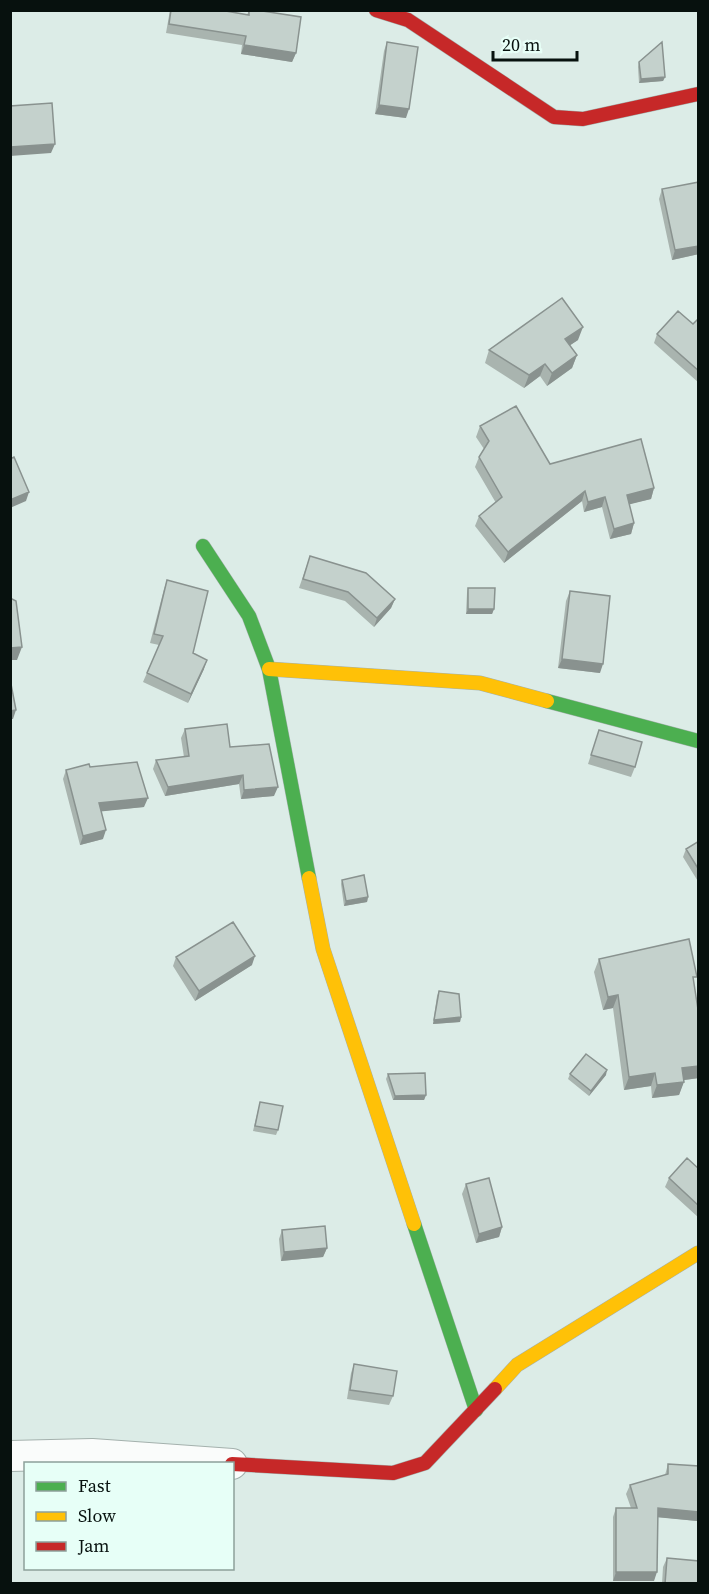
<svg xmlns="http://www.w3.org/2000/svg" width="709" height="1594" font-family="'Source Serif 4',serif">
	<rect width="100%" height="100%" fill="#dcece7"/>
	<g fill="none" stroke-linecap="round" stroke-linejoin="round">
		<!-- street casing -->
		<g stroke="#a4b1ad" stroke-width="32">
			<path id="street" d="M10 1456 92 1454 232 1464"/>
		</g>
		<!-- fast casing -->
		<g stroke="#a4b1ad" stroke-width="15">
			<path id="fast" d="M203 546 249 616 269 669 309 878
				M547 701 698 741
				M414 1224 476 1410"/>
		</g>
		<!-- slow casing -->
		<g stroke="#a4b1ad" stroke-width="15">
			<path id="slow" d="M269 669 480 683 547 701
				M309 878 323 949 414 1224
				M495 1389 517 1365 698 1253"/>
		</g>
		<!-- jam casing -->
		<g stroke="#a4b1ad" stroke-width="15">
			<path id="jam" d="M376 10 408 20 554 117 583 119 698 94
				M232 1464 393 1473 425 1463 495 1389"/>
		</g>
		<!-- street -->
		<use href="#street" stroke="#fafcfb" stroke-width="30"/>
		<!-- fast -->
		<use href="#fast" stroke="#4caf50" stroke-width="14"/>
		<!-- slow -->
		<use href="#slow" stroke="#ffc107" stroke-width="14"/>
		<!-- jam -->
		<use href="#jam" stroke="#c62828" stroke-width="14"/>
	</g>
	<!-- wall -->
	<path fill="#a9b4af" d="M170 10H220L247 15 249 10 296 53 292 62 241 54 242 45 166 33Z
		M387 42 406 118 375 114 384 51Z
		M639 62 665 77 663 81 639 83 638 67Z
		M662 189 699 254 672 260 659 199Z
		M699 318V383L654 343 657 334 693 324Z
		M578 340 570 345 577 355 572 368 547 386 540 376 524 388 485 363 489 350Z
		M480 426 550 464 654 488 651 499 629 504 634 523 631 534 610 539 602 507 584 512 582 501 504 563 475 526 479 516 496 503 475 467 479 457 484 449 476 437Z
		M310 556 395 599 391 608 374 627 345 601 299 588Z
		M167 580 193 653 204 669 188 703 143 682 159 645 150 643 164 589Z
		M468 588 494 609 492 614H466L467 593Z
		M570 591 600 673 558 668 566 601Z
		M185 729 230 747 274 796 241 799 239 784 165 796 153 769 156 760 184 757 181 738Z
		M599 730 635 767 631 777 588 764Z
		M90 767 144 807 101 811 103 839 80 845 63 779 66 770Z
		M699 841V883L683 857 686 849Z
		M342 880 368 897 367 902 344 906 341 884Z
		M176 957 252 965 195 1001 173 966Z
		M599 959 694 985 699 1016V1078L684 1080 679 1095 652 1098 651 1086 624 1090 613 1008 603 1010 594 972Z
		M439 991 461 1017 460 1022 433 1024 437 996Z
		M388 1074 426 1095 424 1100H393L386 1079Z
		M570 1074 606 1075 589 1096 568 1079Z
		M260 1102 278 1130 276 1135 253 1131Z
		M699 1169V1218L665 1187 669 1178Z
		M466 1184 502 1227 499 1237 476 1243 462 1194Z
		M282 1230 327 1248 323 1257 281 1261 279 1239Z
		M354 1364 393 1396 389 1405 347 1399 351 1373Z
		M668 1464 697 1521 658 1517 654 1581H613V1517L616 1508H631L626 1494 630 1485 665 1475Z
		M667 1558 699 1584H662L663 1567Z"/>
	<!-- shaded-wall -->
	<path fill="#89928f" d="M244 45 296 53 292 62 241 54Z
		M665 77 663 81 639 83 641 79Z
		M379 105 409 109 406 118 375 114Z
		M55 144 51 153 10 156V147Z
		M699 246V254L672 260 675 250Z
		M583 327 578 340 560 352 565 339Z
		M577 355 572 368 547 386 552 373Z
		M545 364 540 376 524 388 529 375Z
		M654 488 651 499 623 506 627 495Z
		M585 491 582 501 504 563 508 552Z
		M29 492 26 501 10 508V500Z
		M605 497 602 507 584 512 588 502Z
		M634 523 631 534 610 539 614 529Z
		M395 599 391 608 374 627 377 618Z
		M468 609H494L492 614H466Z
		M22 647 17 660H10V648Z
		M562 659 603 664 600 673 558 668Z
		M207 660 204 669 188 703 191 694Z
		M16 710 13 719H10V711Z
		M243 775 239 784 165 796 168 787Z
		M278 787 274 796 241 799 244 790Z
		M148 798 144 807 96 812 99 803Z
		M106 830 103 839 80 845 83 836Z
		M368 897 367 902 344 906 346 901Z
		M255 956 252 965 195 1001 199 991Z
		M618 995 613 1008 603 1010 608 997Z
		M461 1017 460 1022 433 1024 434 1020Z
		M699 1066V1078L677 1081 682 1068Z
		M607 1070 606 1075 589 1096 591 1091Z
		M655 1073 651 1086 624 1090 629 1077Z
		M684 1082 679 1095 652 1098 657 1085Z
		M426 1095 424 1100H393L395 1096Z
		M502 1227 499 1237 476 1243 479 1234Z
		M327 1248 323 1257 281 1261 284 1252Z
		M658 1508 699 1512V1520L697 1521 655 1517Z
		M616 1572H657L654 1581H613Z"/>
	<!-- building -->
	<path fill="#c4d1cc" stroke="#89928f" stroke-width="1.5" d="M171 10H220L249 15V10H256L301 17 296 53 244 45 246 36 169 24Z
		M387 42 418 47 409 109 379 105Z
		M662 42 665 77 641 79 639 62Z
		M52 103 55 144 10 147V106Z
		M699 182V246L675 250 662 189Z
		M562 298 583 327 565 339 577 355 552 373 545 364 529 375 489 350Z
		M678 311 693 324 699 318V371L657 334Z
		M516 406 550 464 641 439 654 488 627 495 634 523 614 529 605 497 588 502 585 491 508 552 479 516 502 497 479 457 489 441 480 426Z
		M14 457 29 492 10 500V459Z
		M310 556 366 573 395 599 377 618 348 592 303 579Z
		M167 580 208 591 193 653 207 660 191 694 147 673 163 636 154 634Z
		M468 588H495L494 609H468Z
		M570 591 610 596 603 664 562 659Z
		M10 598 16 601 22 647 10 648Z
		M10 679 16 710 10 711Z
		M227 724 230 747 269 744 278 787 244 790 243 775 168 787 156 760 189 756 185 729Z
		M599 730 642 742 635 767 591 755Z
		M137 762 148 798 99 803 106 830 83 836 66 770 89 764 90 767Z
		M699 841V870L686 849Z
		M364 875 368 897 346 901 342 880Z
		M233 922 255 956 199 991 176 957Z
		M689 939 697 977H693L699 1016V1066L682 1068 684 1082 657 1085 655 1073 629 1077 618 995 608 997 599 959Z
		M439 991 459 994 461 1017 434 1020Z
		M586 1054 607 1070 591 1091 570 1074Z
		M425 1073 426 1095 395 1096 388 1074Z
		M260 1102 283 1106 278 1130 255 1126Z
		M687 1158 699 1169V1206L669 1178Z
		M489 1178 502 1227 479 1234 466 1184Z
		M325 1226 327 1248 284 1252 282 1230Z
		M354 1364 397 1371 393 1396 350 1390Z
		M668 1464 699 1466V1512L658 1508 657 1572H616V1508H637L630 1485 668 1474Z
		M667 1558 699 1561V1584H665Z"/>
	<!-- border -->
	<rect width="709" height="1594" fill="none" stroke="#07110e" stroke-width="24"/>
	<!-- legend -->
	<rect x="24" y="1462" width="210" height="108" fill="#e7fff7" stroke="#8da09a" stroke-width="1.5"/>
	<rect x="36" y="1482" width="30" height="9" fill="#4caf50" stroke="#8da09a" stroke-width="1.5"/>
	<text x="78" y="1492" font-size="18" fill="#07110e">Fast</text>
	<rect x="36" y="1512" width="30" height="9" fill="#ffc107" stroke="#8da09a" stroke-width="1.5"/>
	<text x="78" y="1522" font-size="18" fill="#07110e">Slow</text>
	<rect x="36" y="1542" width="30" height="9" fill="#c62828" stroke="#8da09a" stroke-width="1.5"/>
	<text x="78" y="1552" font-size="18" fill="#07110e">Jam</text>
	<!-- scale -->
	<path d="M493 51v9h84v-9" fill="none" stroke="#07110e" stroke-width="3"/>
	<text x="502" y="51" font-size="18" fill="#07110e" stroke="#e7fff7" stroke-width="4.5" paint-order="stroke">20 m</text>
</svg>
